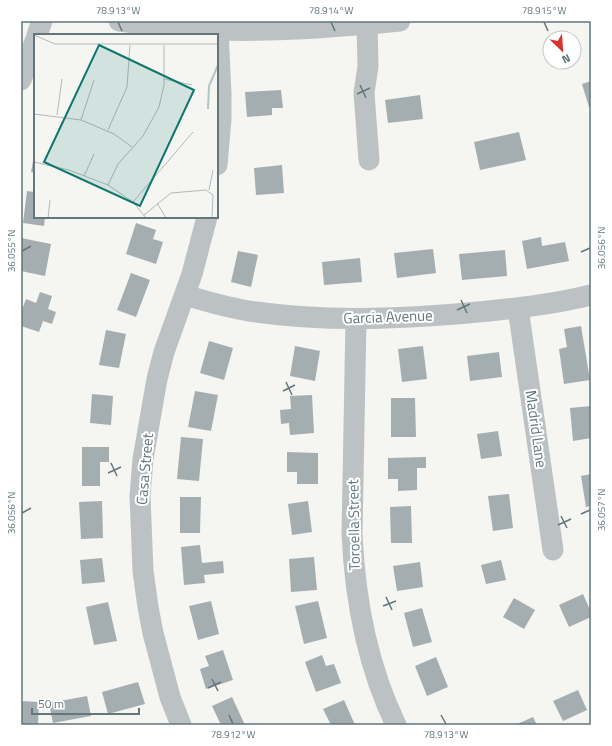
<svg xmlns="http://www.w3.org/2000/svg" width="612" height="746" font-family="'Titillium Web',sans-serif">
	<rect width="100%" height="100%" fill="#f5f5f2"/>
	<!-- building -->
	<path fill="#a4aeb1" d="M591 81V107H589L582 84Z
		M281 90 283 108H272V115L247 117 245 92Z
		M420 95 423 119 388 123 385 100Z
		M519 132 526 160 480 170 474 142Z
		M34 155 35 156V173L31 172Z
		M282 165 284 193 256 195 254 168Z
		M27 191 35 192V217H45L44 226 23 223Z
		M136 223 156 230 153 239 163 242 156 264 126 254Z
		M541 237 542 246 565 242 569 261 527 269 522 241Z
		M21 238 51 244 45 276 21 271Z
		M433 249 436 273 397 278 394 253Z
		M505 250 507 276 462 280 459 254Z
		M238 251 258 255 251 287 231 282Z
		M360 258 362 282 324 285 322 262Z
		M131 273 150 280 136 317 117 310Z
		M40 292 52 296 48 309 56 312 52 324 43 321 39 332 21 326V312L26 299 36 303Z
		M581 326 590 380 564 384 559 349 567 347 564 329Z
		M106 330 126 334 119 368 99 365Z
		M209 341 233 348 224 380 200 373Z
		M295 346 320 351 315 381 290 376Z
		M423 346 427 379 402 382 398 349Z
		M499 352 502 377 470 381 467 356Z
		M195 391 218 395 211 431 188 427Z
		M92 394 113 396 111 425 90 423Z
		M312 395 314 433 290 435 289 423 281 424 280 410 291 409 290 396Z
		M391 398H415L416 437H391Z
		M591 406V438L573 441 570 408Z
		M498 431 502 456 481 459 477 434Z
		M181 437 203 439 199 481 177 479Z
		M82 447H109V462H100V486H82Z
		M287 452 318 453V484H297V472H287Z
		M426 457V468H417V490L398 491V479H388V458Z
		M591 474V506L586 507 581 476Z
		M509 494 513 528 493 531 488 496Z
		M180 497H201L200 533H180Z
		M102 501 103 538 81 539 79 502Z
		M308 501 312 532 292 535 288 504Z
		M411 506 412 543H391L390 507Z
		M200 545 202 563 223 561 224 573 204 575 205 583 184 585 181 547Z
		M314 557 317 590 291 592 289 559Z
		M102 558 105 582 82 584 80 560Z
		M501 560 506 580 486 584 481 565Z
		M420 562 423 587 397 591 393 566Z
		M583 594 591 612V617L569 627 559 605Z
		M514 598 535 610 524 629 503 617Z
		M211 601 219 634 198 640 189 606Z
		M318 601 327 638 304 644 295 606Z
		M108 602 117 641 94 645 86 607Z
		M422 608 432 642 413 647 404 613Z
		M223 650 233 680 206 689 200 669 209 666 205 656Z
		M322 655 326 666 334 664 341 683 316 692 305 662Z
		M436 657 448 687 427 696 415 666Z
		M138 682 145 704 108 714 102 692Z
		M578 690 587 710 563 721 553 701Z
		M87 696 91 716 53 723 49 703Z
		M232 697 245 725H221L212 706Z
		M344 700 355 725H331L323 709Z
		M21 701 39 702 38 724H21Z
		M533 717 537 725H515Z"/>
	<g fill="none" stroke-linecap="round" stroke-linejoin="round">
		<!-- minor -->
		<path stroke="#bcc2c4" stroke-width="21" d="M119 21C152 25 186 30 219 30 279 32 340 27 400 21
			M367 25 368 66 364 93 369 160
			M37 35 42 21
			M21 80 35 41
			M217 165 221 119V94L218 30
			M185 295C208 302 232 309 256 312 326 322 397 319 468 313 509 309 551 305 591 295
			M518 308 553 550
			M356 319 352 534C355 600 367 665 396 725
			M181 725 170 697 153 633 148 607 143 571 140 496 143 459 157 379 164 352 192 274 207 217"/>
	</g>
	<!-- ticks -->
	<path fill="none" stroke="#62767b" stroke-width="1.5" d="M118 22 122 31M331 22 335 31M544 22 548 31M360 85 366 98M357 94 370 88M22 251 31 246M581 252 590 248M461 300 467 313M457 310 470 304M286 382 292 395M283 391 295 385M111 463 117 476M108 473 121 467M22 513 31 508M581 514 590 510M561 516 567 528M558 525 571 519M386 597 392 610M383 606 396 601M212 679 218 691M208 688 221 682M229 715 233 724M441 715 446 724"/>
	<g text-anchor="middle" stroke-width="4" stroke-linejoin="round" paint-order="stroke">
		<!-- street labels -->
		<g font-size="15" fill="#62767b" stroke="#fff">
			<text transform="translate(388 317) rotate(-2)" y="5">Garcia Avenue</text>
			<text transform="translate(536 429) rotate(82)" y="5">Madrid Lane</text>
			<text transform="translate(145 469) rotate(-85)" y="5">Casa Street</text>
			<text transform="translate(354 525) rotate(-91)" y="5">Toroella Street</text>
		</g>
	</g>
	<!-- overview -->
	<g transform="translate(34 34)">
		<rect width="184" height="184" fill="#f5f5f2"/>
		<path fill="none" stroke="#b4c3c5" stroke-width="2" d="M174 75 175 52 184 31"/>
		<path fill="none" stroke="#b1babb" stroke-width="1" d="M0 1 21 10H184M130 45 158 51M0 80 47 86 80 100 98 113M23 81 28 45M47 86 60 46M74 96 93 53 96 11M0 128 35 136 74 151 99 168 112 184M50 142 60 120M74 151 84 130 109 102 125 73 130 51V11M175 156 179 136M99 168 159 98M123 169 132 184M110 181 137 159 172 156 179 161 178 184M14 184 16 166"/>
		<path fill="#0f766e" fill-opacity="0.15" stroke="#0f766e" stroke-width="2" d="M65 11 160 56 106 172 10 128Z"/>
		<rect width="184" height="184" fill="none" stroke="#62767b" stroke-width="2"/>
	</g>
	<!-- border -->
	<rect width="612" height="746" fill="none" stroke="#ffffff" stroke-width="44"/>
	<!-- north arrow -->
	<g transform="translate(562 50) rotate(155)"><circle r="19" fill="#ffffff" stroke="#c0c8ca"/>
	<path d="M0-3L7 15L0 10L-7 15Z" fill="#d9332e"/>
	<text y="-6" font-size="11" font-weight="bold" text-anchor="middle" fill="#62767b">N</text>
	</g>
	<!-- scale -->
	<path d="M32 708v6h107v-6" fill="none" stroke="#62767b" stroke-width="2"/>
	<text x="38" y="708" font-size="12" fill="#62767b" stroke="#ffffff" stroke-width="3" paint-order="stroke">50 m</text>
	<rect x="22" y="22" width="568" height="702" fill="none" stroke="#62767b" stroke-width="1.5"/>
	<g font-size="10" text-anchor="middle" fill="#62767b">
		<text x="118" y="14">78.913°W</text>
		<text x="331" y="14">78.914°W</text>
		<text x="544" y="14">78.915°W</text>
		<text transform="translate(601 248) rotate(-90)" y="4">36.056°N</text>
		<text transform="translate(11 251) rotate(-90)" y="4">36.055°N</text>
		<text transform="translate(601 510) rotate(-90)" y="4">36.057°N</text>
		<text transform="translate(11 513) rotate(-90)" y="4">36.056°N</text>
		<text x="233" y="738">78.912°W</text>
		<text x="446" y="738">78.913°W</text>
	</g>
</svg>
